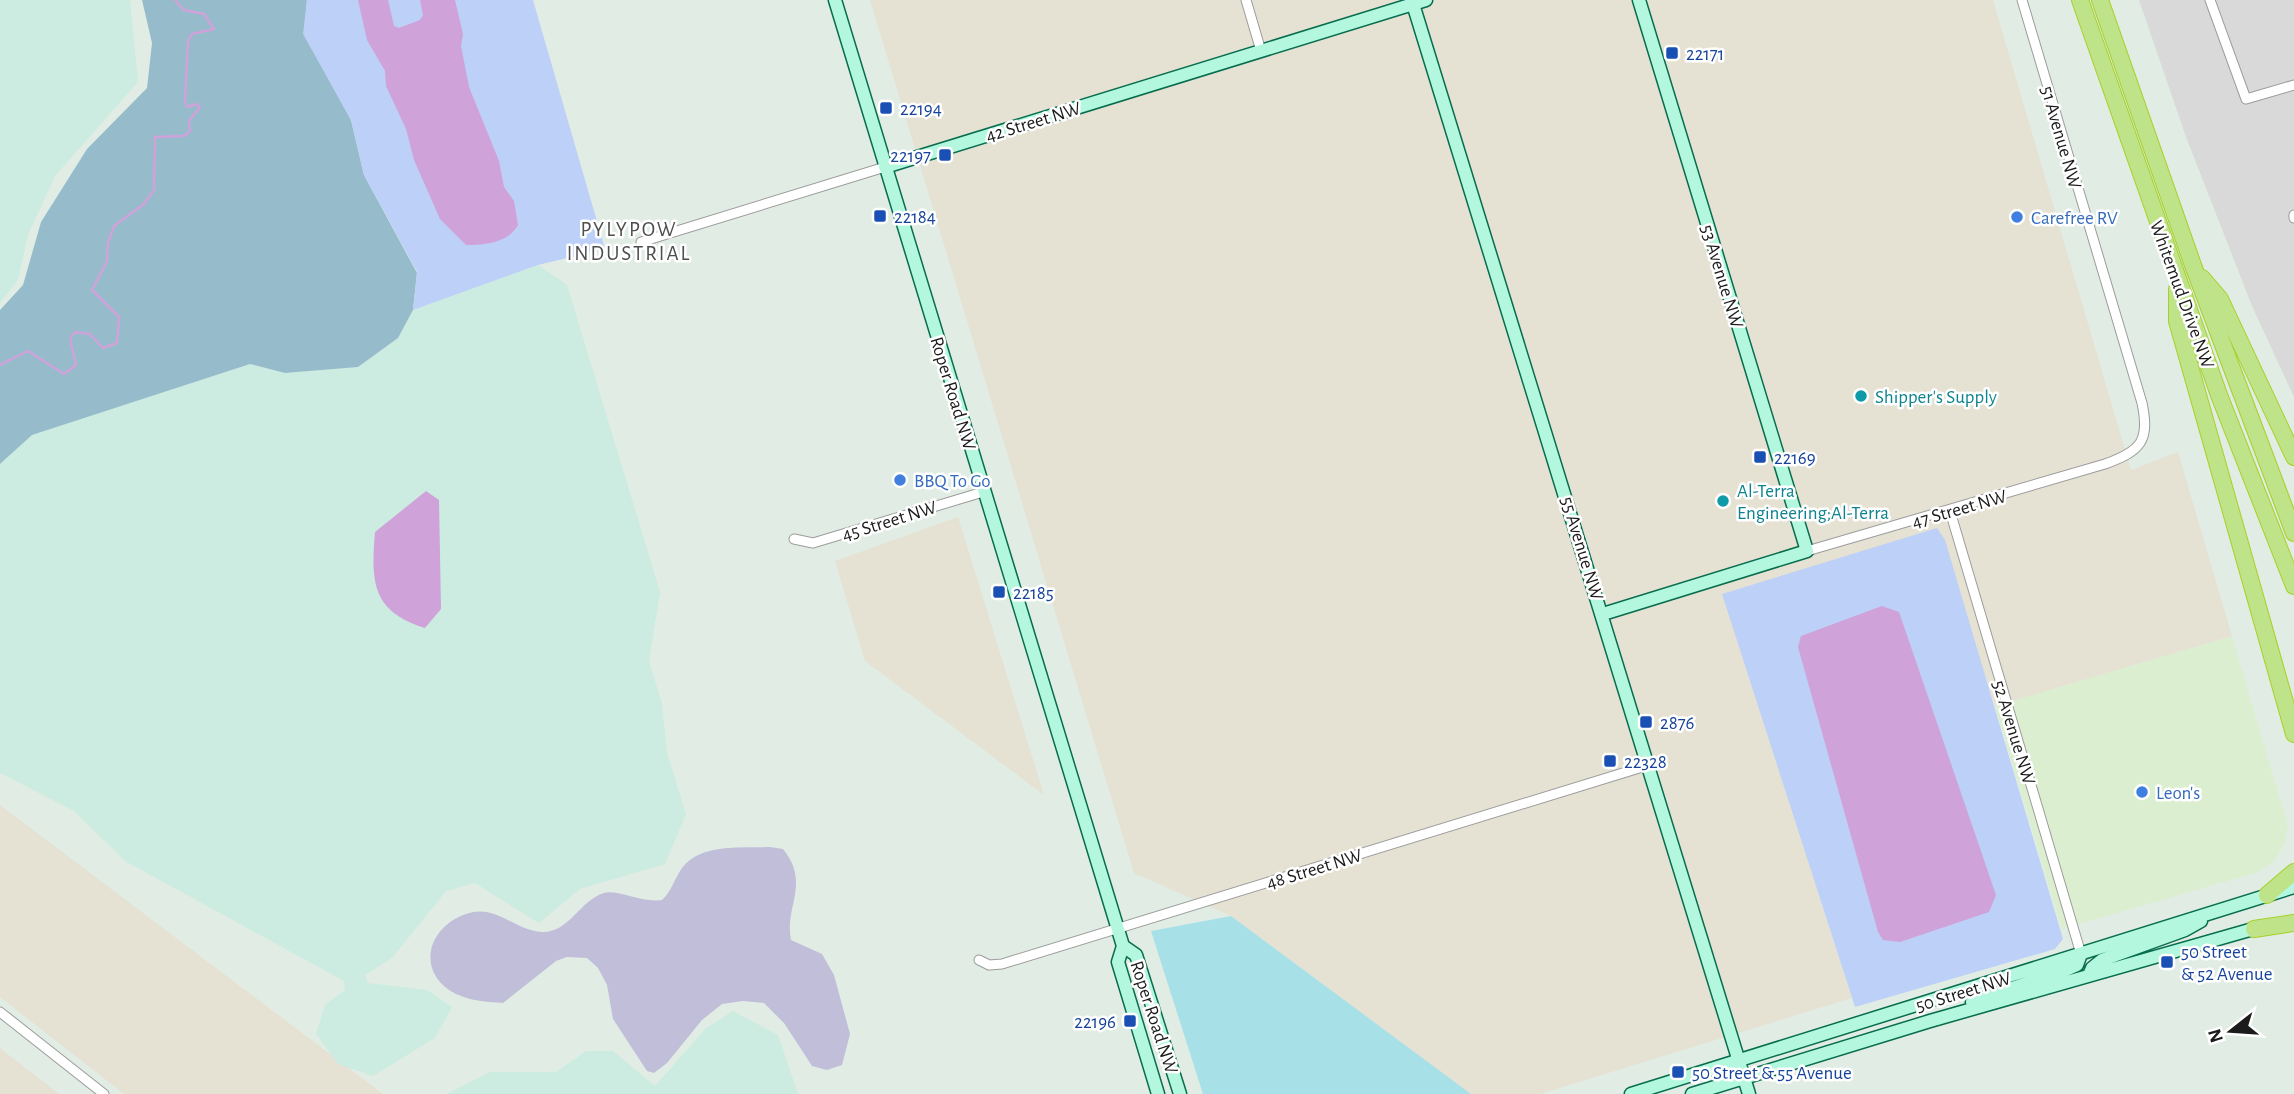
<svg xmlns="http://www.w3.org/2000/svg" width="2294" height="1094" font-family="'Alegreya Sans',sans-serif">
	<rect width="100%" height="100%" fill="#e1ede4"/>
	<!-- residential -->
	<path fill="#d8d9d8" d="M2139 0H2294V397L2252 306 2186 137Z"/>
	<!-- commercial -->
	<path fill="#dbeed0" d="M2232 636 2288 826 2284 844 2275 861 2255 873 2062 929 1995 706Z"/>
	<!-- industrial -->
	<path fill="#e5e1d3" d="M870 0H1993L2131 470 2178 452 2232 636 1995 706 1937 529 1723 595 1852 998 1540 1094H1471L1231 916 1134 873Z
		M958 517 1044 795 865 661 835 561Z
		M0 805 383 1094H124L0 997Z
		M0 1048 59 1094H0Z"/>
	<!-- farmland -->
	<path fill="#ccebe1" d="M0 0H130L138 82 55 176 28 235 18 280 0 303Z
		M538 265 567 285 660 592 649 661 662 704 667 753 686 814 665 864 580 889 539 923 475 883 446 891 392 958 365 975 368 983 427 990 452 1007 435 1038 373 1076 338 1064 316 1034 325 1005 345 990 344 981 125 861 74 811 0 773V464L32 435 250 364 285 373 358 367 398 338 413 310Z
		M733 1011 778 1035 798 1094H447L490 1072H556L586 1051H613L655 1086 705 1029Z"/>
	<!-- grass -->
	<path fill="#a7e0e6" d="M1231 916 1471 1094H1203L1151 931Z"/>
	<!-- forest -->
	<path fill="#96bccb" d="M142 0H307L304 34 351 120 364 175 417 273 413 310 398 338 358 367 285 373 250 364 32 435 0 464V310L23 285 41 222 87 149 147 88 152 43Z"/>
	<!-- wetland -->
	<path fill="#c1beda" d="M770 847 783 849C811 883 784 908 791 940L822 954 834 975 850 1034 842 1065 827 1070 812 1066 784 1023 764 1003 743 1001 722 1004 702 1020 667 1063 654 1073 647 1071 613 1019 607 985 598 968 587 958 567 957 556 961 503 1003C487 1002 471 1001 456 994 415 973 427 927 466 914 496 903 514 931 542 932 569 933 580 900 604 893 617 889 641 903 662 900 672 891 674 879 682 868 700 843 743 848 770 847Z"/>
	<!-- park -->
	<path fill="#bdd0f7" d="M307 0H533L605 249 538 265 413 310 417 272 364 175 351 120 303 34Z
		M1937 528 1945 540 2063 939 2055 949 1855 1007 1722 594Z"/>
	<!-- water -->
	<path fill="#cfa2da" d="M358 0H388L394 26 399 28 420 20 423 15 420 0H455L463 34 461 46 469 87 499 161 504 187 514 201 518 225C508 243 484 245 466 245L440 219 414 160 406 129 386 86 385 71 367 40Z
		M426 491 439 500 441 609 425 628C371 611 371 581 375 532Z
		M1882 606 1899 612 1996 895 1989 912 1900 942 1883 940 1878 932 1798 647 1801 636Z"/>
	<g fill="none" stroke-linecap="round" stroke-linejoin="round">
		<!-- stream -->
		<path stroke="#cfa2da" stroke-width="2.5" d="M0 365 28 351 64 374 76 365 70 338 75 332 90 334 103 348 117 343 119 317 92 290 107 261 108 243 114 226 144 204 154 190 155 137 184 136 190 131 189 121 200 107 196 104 188 107 185 102 188 41 192 34 214 29 204 14 184 10 175 0"/>
		<!-- street casing -->
		<g stroke="#9c9c9c" stroke-width="11">
			<path id="street" d="M1246 0 1261 51
				M2210 0 2246 99 2294 85
				M2294 215V218
				M641 242 885 167
				M1950 511 2081 954
				M794 539 813 543 983 492
				M1807 551 2105 464C2141 451 2150 441 2142 403L2022 0
				M979 960 989 965 1002 964 1649 765
				M0 1012 104 1094"/>
		</g>
		<!-- secondary casing -->
		<g stroke="#076d4e" stroke-width="15">
			<path id="secondary" d="M835 0 1123 946 1118 962 1158 1094
				M1413 4 1749 1094
				M885 167 1426 0
				M1603 614 1807 551 1639 0
				M1123 946 1136 955 1180 1094
				M2089 975 2092 968 2102 960 2185 930 2201 921
				M1972 1002 2068 969 2077 965 2081 954
				M1631 1094 2294 887
				M1692 1094 1930 1021 2260 927"/>
		</g>
		<!-- highway casing -->
		<g stroke="#a7d028" stroke-width="18">
			<path id="highway" d="M2080 0 2219 395 2294 586
				M2100 0 2194 268 2294 533
				M2202 278 2220 299 2294 457
				M2177 289V321L2294 734
				M2267 895 2294 872
				M2254 929 2294 923"/>
		</g>
		<!-- street -->
		<use href="#street" stroke="#fff" stroke-width="9"/>
		<!-- secondary -->
		<use href="#secondary" stroke="#b4f7df" stroke-width="12"/>
		<!-- highway -->
		<use href="#highway" stroke="#bfe389" stroke-width="16"/>
	</g>
	<!-- markers -->
	<g fill="#1a4fb4" stroke="#fff" stroke-width="2.5">
		<rect x="1665" y="46" width="14" height="14" rx="3.5"/>
		<rect x="879" y="101" width="14" height="14" rx="3.5"/>
		<rect x="938" y="148" width="14" height="14" rx="3.5"/>
		<rect x="873" y="209" width="14" height="14" rx="3.5"/>
		<rect x="1753" y="450" width="14" height="14" rx="3.5"/>
		<rect x="992" y="585" width="14" height="14" rx="3.5"/>
		<rect x="1639" y="715" width="14" height="14" rx="3.5"/>
		<rect x="1603" y="754" width="14" height="14" rx="3.5"/>
		<rect x="2160" y="955" width="14" height="14" rx="3.5"/>
		<rect x="1123" y="1014" width="14" height="14" rx="3.5"/>
		<rect x="1671" y="1065" width="14" height="14" rx="3.5"/>
	</g>
	<g fill="#3f7fe0" stroke="#fff" stroke-width="2.5">
		<circle cx="2017" cy="217" r="7"/>
		<circle cx="900" cy="480" r="7"/>
		<circle cx="2142" cy="792" r="7"/>
	</g>
	<g fill="#0f9aa8" stroke="#fff" stroke-width="2.5">
		<circle cx="1861" cy="396" r="7"/>
		<circle cx="1723" cy="501" r="7"/>
	</g>
	<g text-anchor="middle" stroke-width="5" stroke-linejoin="round" paint-order="stroke">
		<!-- transit labels -->
		<g font-size="19" fill="#164399" stroke="#fff" text-anchor="start">
			<text x="1686" y="60">22171</text>
			<text x="900" y="115">22194</text>
			<text x="931" y="162" text-anchor="end">22197</text>
			<text x="894" y="223">22184</text>
			<text x="1774" y="464">22169</text>
			<text x="1013" y="599">22185</text>
			<text x="1660" y="729">2876</text>
			<text x="1624" y="768">22328</text>
			<text x="2181" y="958">50 Street<tspan x="2181" dy="22">&amp; 52 Avenue</tspan></text>
			<text x="1116" y="1028" text-anchor="end">22196</text>
			<text x="1692" y="1079">50 Street &amp; 55 Avenue</text>
		</g>
		<!-- street labels -->
		<g font-size="19" fill="#1b1b1b" stroke="#fff">
			<text transform="translate(1033 121) rotate(-17)" y="7">42 Street NW</text>
			<text transform="translate(2062 137) rotate(74)" y="7">51 Avenue NW</text>
			<text transform="translate(1723 276) rotate(73)" y="7">53 Avenue NW</text>
			<text transform="translate(2183 294) rotate(70)" y="7">Whitemud Drive NW</text>
			<text transform="translate(954 393) rotate(73)" y="7">Roper Road NW</text>
			<text transform="translate(1959 508) rotate(-16)" y="7">47 Street NW</text>
			<text transform="translate(889 520) rotate(-17)" y="7">45 Street NW</text>
			<text transform="translate(1583 548) rotate(73)" y="7">55 Avenue NW</text>
			<text transform="translate(2015 732) rotate(73)" y="7">52 Avenue NW</text>
			<text transform="translate(1314 868) rotate(-17)" y="7">48 Street NW</text>
			<text transform="translate(1963 991) rotate(-17)" y="7">50 Street NW</text>
			<text transform="translate(1155 1017) rotate(72)" y="7">Roper Road NW</text>
		</g>
		<!-- shop labels -->
		<g font-size="19" fill="#366cbe" stroke="#fff" text-anchor="start">
			<text x="2031" y="224">Carefree RV</text>
			<text x="914" y="487">BBQ To Go</text>
			<text x="2156" y="799">Leon's</text>
		</g>
		<!-- culture labels -->
		<g font-size="19" fill="#0d838f" stroke="#fff" text-anchor="start">
			<text x="1875" y="403">Shipper's Supply</text>
			<text x="1737" y="497">Al-Terra<tspan x="1737" dy="22">Engineering;Al-Terra</tspan></text>
		</g>
		<!-- neighbourhood labels -->
		<g font-size="21" letter-spacing="2" fill="#4e4e4e" stroke="#fff">
			<text x="629" y="236">PYLYPOW<tspan x="629" dy="24">INDUSTRIAL</tspan></text>
		</g>
	</g>
	<!-- north arrow -->
	<g transform="translate(2231 1031) rotate(253)" stroke="#ffffff" stroke-width="5" paint-order="stroke">
	<path d="M0-5L12 26L0 18L-12 26Z" fill="#1b1b1b"/>
	<text y="-10" font-size="19" font-weight="bold" text-anchor="middle" fill="#1b1b1b">N</text>
	</g>
</svg>
